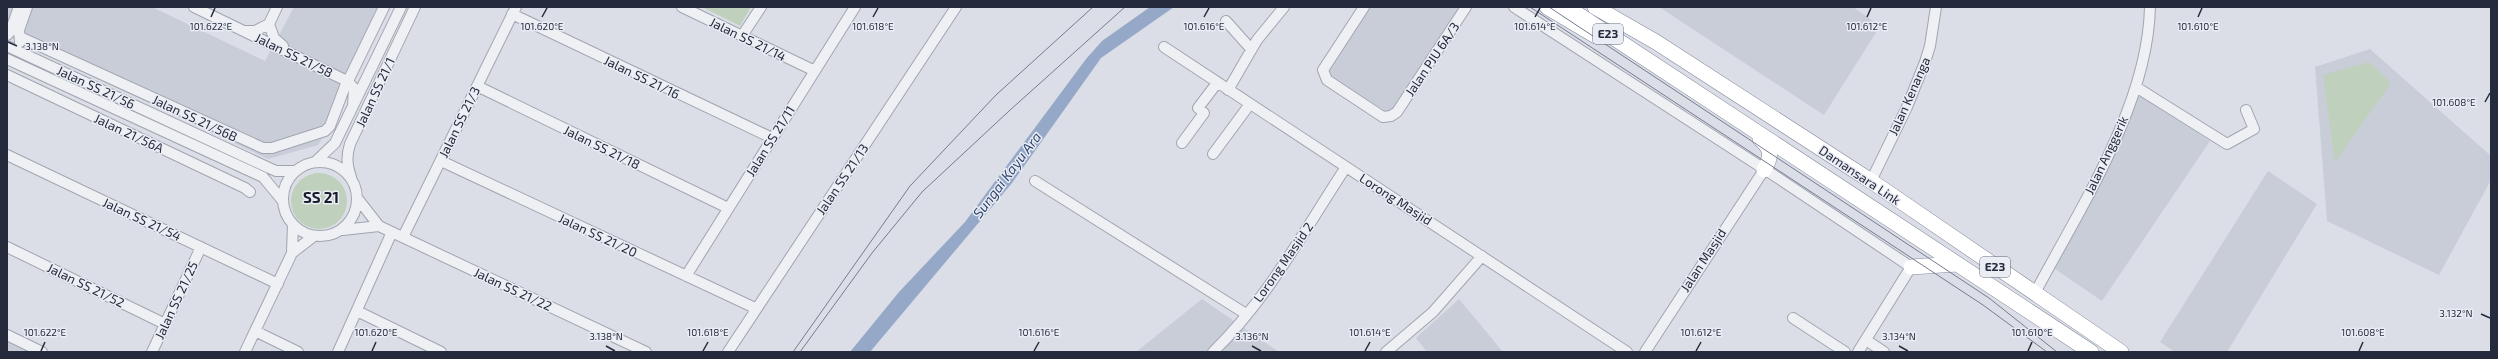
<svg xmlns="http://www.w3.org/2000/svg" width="2498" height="359" font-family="'Exo 2',sans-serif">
	<rect width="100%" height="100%" fill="#dbdee6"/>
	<!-- built -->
	<path fill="#c9cdd8" d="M7 7H152L265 61 294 7H387L342 107 318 145 268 159 7 36Z
		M1360 7H1472L1398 119 1320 69Z
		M1659 7H1853L1880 26 1824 115Z
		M2370 49 2491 156V180L2439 275 2327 221 2315 67Z
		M2139 95 2210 141 2102 301 2055 269 2108 168Z
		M2268 171 2317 204 2227 352H2175L2160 342Z
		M1202 299 1279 352H1136Z
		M1459 299 1503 352H1427L1416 338Z
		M7 341 29 352H7Z"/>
	<!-- green -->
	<path fill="#bfd0bc" d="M702 7H751L740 26Z
		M2369 62 2391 83 2335 162 2323 75Z
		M291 201a28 28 0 1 1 56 0a28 28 0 1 1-56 0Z"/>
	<!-- water -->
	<path fill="#95a8c8" d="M1150 7H1174L1101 58 1012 183 870 352H850L899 292 965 222 1086 59 1102 41Z"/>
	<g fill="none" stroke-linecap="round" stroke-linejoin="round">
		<!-- minor casing -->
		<g stroke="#a1a5b0" stroke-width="12">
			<path id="minor" d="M194 7 347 81 354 88 353 106
				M682 7 815 71
				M1364 7 1323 70 1327 80 1383 117 1391 116 1397 112 1466 7
				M1514 7 1778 178 1911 267 1858 352
				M512 14 772 138
				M1226 21 1251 49
				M269 24 274 38 283 46
				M244 31H255L269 24 277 7
				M7 35 10 32 19 7
				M742 36 761 7
				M20 37 263 148H272L325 131 330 126 347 81
				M20 42 19 30 27 7
				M7 46 267 167 276 171H296
				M1164 47 1627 352
				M7 59 263 177 282 200
				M7 75 245 188 250 192
				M349 79 384 7
				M477 86 728 208
				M2136 87 2227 144 2254 129 2246 110
				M1228 90 1257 40 1284 7
				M1182 143 1204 113 1198 108 1217 83
				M1213 154 1250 104
				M7 155 278 284
				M441 161 755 308
				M283 199a37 37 0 1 1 74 0a37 37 0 1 1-74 0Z
				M315 162 335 143 401 7
				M351 177C347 165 346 157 350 144L415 7
				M1035 181 1246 314
				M1871 181 1907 107 1925 62 1930 46 1936 7
				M358 199 379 226 646 352
				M343 230 379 226
				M403 237 516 7
				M7 247 165 324
				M292 253 314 236
				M686 276 855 7
				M2035 293C2080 208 2148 105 2150 7
				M357 311 441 352
				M1793 318 1845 352
				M255 331 298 352
				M7 335 42 352
				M1866 340 1884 352
				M152 352 201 247
				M245 352 292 253 293 225
				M338 352 392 232
				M728 352 956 7
				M1213 352C1267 300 1305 229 1346 167
				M1386 352 1433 312 1482 256
				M1645 352 1764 170"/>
		</g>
		<!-- highway casing -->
		<g stroke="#838a9d" stroke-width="16">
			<path id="highway" d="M1547 7 1596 36
				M1567 7 2091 352
				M1595 7 1656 42 1871 181 2121 352
				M1760 139C1772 149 1772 156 1764 170
				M1911 267 1957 264"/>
		</g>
		<!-- minor -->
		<use href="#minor" stroke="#eef0f4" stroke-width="10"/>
		<!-- highway -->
		<use href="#highway" stroke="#fff" stroke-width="15"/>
		<!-- tram -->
		<path stroke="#757c90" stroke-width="1" d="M1530 7 1983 305 2047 352
			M1549 7 1989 298 2057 352
			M793 352 910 186 996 95 1093 7
			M800 352 872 253 922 192 1009 111 1125 7"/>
	</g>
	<!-- ticks -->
	<path fill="none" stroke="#252b3c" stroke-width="1.5" d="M211 17 215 8M542 17 547 8M873 17 878 8M1204 17 1209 8M1535 17 1540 8M1867 17 1871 8M2198 17 2202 8M8 42 17 46M2485 102 2490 93M2481 314 2490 318M606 346 615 351M1252 346 1261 351M1899 346 1908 351M41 351 45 342M372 351 376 342M703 351 708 342M1034 351 1039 342M1365 351 1370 342M1696 351 1701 342M2028 351 2032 342M2359 351 2363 342"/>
	<g text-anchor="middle" stroke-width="3" stroke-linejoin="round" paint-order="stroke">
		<!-- shield labels -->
		<g fill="#eaedf4" stroke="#606573" stroke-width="1">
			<rect x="1593" y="24" width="30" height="20" rx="3"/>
			<rect x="1980" y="257" width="30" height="20" rx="3"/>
		</g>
		<g font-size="12" font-weight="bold" fill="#252b3c">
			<text x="1608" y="38">E23</text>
			<text x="1995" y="271">E23</text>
		</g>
		<!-- street labels -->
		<g font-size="13" fill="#252b3c" stroke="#eaedf4">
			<text transform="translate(748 39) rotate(26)" y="5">Jalan SS 21/14</text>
			<text transform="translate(294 55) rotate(26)" y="5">Jalan SS 21/58</text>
			<text transform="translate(1432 59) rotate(-56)" y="5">Jalan PJU 6A/3</text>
			<text transform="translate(642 77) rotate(26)" y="5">Jalan SS 21/16</text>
			<text transform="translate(96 87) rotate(25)" y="5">Jalan SS 21/56</text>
			<text transform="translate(375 92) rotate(-65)" y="5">Jalan SS 21/1</text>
			<text transform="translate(1909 96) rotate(-66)" y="5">Jalan Kenanga</text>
			<text transform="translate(195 118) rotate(25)" y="5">Jalan SS 21/56B</text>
			<text transform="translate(459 122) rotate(-64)" y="5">Jalan SS 21/3</text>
			<text transform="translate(129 133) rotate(25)" y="5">Jalan 21/56A</text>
			<text transform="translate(770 141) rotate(-58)" y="5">Jalan SS 21/11</text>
			<text transform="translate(602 147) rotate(26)" y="5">Jalan SS 21/18</text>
			<text transform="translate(2106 155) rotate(-65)" y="5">Jalan Anggerik</text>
			<text transform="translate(1860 175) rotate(34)" y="5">Damansara Link</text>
			<text transform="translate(842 179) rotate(-56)" y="5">Jalan SS 21/13</text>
			<text transform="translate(1396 199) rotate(33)" y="5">Lorong Masjid</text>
			<text transform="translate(142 219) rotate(25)" y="5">Jalan SS 21/54</text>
			<text transform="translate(598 235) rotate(25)" y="5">Jalan SS 21/20</text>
			<text transform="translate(1703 260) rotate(-57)" y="5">Jalan Masjid</text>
			<text transform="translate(1283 262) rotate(-55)" y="5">Lorong Masjid 2</text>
			<text transform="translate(86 285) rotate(26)" y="5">Jalan SS 21/52</text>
			<text transform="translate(513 289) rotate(25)" y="5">Jalan SS 21/22</text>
			<text transform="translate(176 300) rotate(-65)" y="5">Jalan SS 21/25</text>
		</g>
		<!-- water labels -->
		<g font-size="14" font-style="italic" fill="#2f4670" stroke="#eaedf4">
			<text transform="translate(1007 175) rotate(-53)" y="5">Sungai Kayu Ara</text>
		</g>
		<!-- quarter labels -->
		<g font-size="15" font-weight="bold" fill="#181d2d" stroke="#eaedf4">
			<text x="321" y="203">SS 21</text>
		</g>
	</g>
	<g font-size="10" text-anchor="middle" fill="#252b3c" stroke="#eaedf4" stroke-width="3" stroke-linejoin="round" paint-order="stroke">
		<text x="211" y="30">101.622°E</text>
		<text x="542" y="30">101.620°E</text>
		<text x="873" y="30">101.618°E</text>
		<text x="1204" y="30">101.616°E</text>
		<text x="1535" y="30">101.614°E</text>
		<text x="1867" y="30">101.612°E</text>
		<text x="2198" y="30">101.610°E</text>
		<text x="42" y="50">3.138°N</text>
		<text x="2454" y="106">101.608°E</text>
		<text x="2456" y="317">3.132°N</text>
		<text x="45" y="336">101.622°E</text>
		<text x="376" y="336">101.620°E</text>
		<text x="708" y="336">101.618°E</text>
		<text x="1039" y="336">101.616°E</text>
		<text x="1370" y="336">101.614°E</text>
		<text x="1701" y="336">101.612°E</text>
		<text x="2032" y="336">101.610°E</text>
		<text x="2363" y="336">101.608°E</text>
		<text x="606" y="340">3.138°N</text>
		<text x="1252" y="340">3.136°N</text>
		<text x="1899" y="340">3.134°N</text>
	</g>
	<!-- border -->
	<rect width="2498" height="359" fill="none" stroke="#252b3c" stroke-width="16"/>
</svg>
